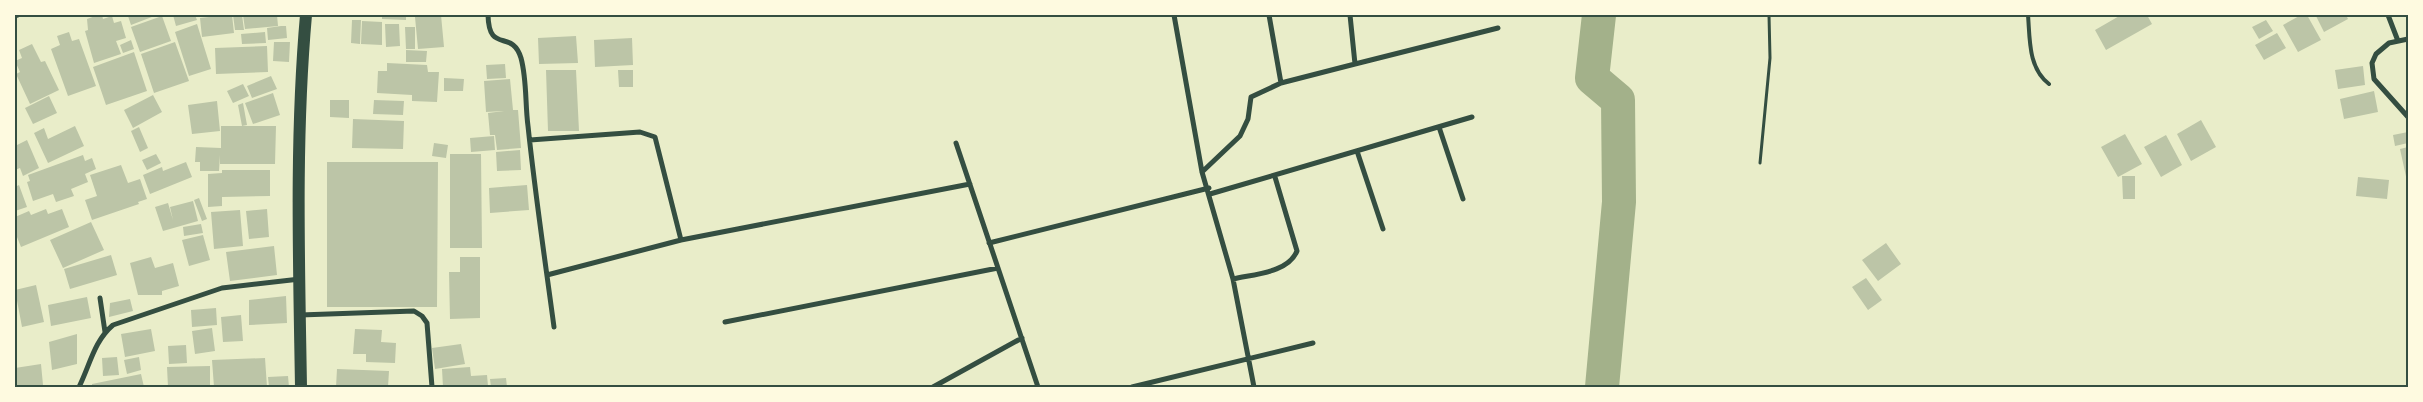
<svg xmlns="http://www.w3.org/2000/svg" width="2423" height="402" font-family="'Fira Sans Condensed',sans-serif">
	<rect width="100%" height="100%" fill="#e9edc9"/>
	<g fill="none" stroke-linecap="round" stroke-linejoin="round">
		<!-- river -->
		<path stroke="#a3b18a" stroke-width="34" d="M1599 15 1592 78 1618 100 1619 202 1602 387"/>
	</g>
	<!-- building -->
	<path fill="#bcc5a7" d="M98 15H102L103 19 112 16 114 23 121 21 126 38 116 41 121 54 94 63 85 31 88 30 87 19Z
		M130 15H157L131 25 128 16Z
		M173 15H195L197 20 176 26Z
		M209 15H232L234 33 202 37 200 18 209 17Z
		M233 15H242L244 30H235Z
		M243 15H277L278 26 245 29Z
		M382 15H406V20L382 19Z
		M441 15 444 47 418 49 415 17Z
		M2121 15H2147L2152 24 2106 50 2095 30Z
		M2301 15H2307L2321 40 2298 52 2283 25Z
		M2318 15H2346L2348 19 2324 32 2316 16Z
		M162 16 171 41 140 52 131 27Z
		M352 20H361L360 44 351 43Z
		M2266 20 2273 31 2259 39 2252 27Z
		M362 21 382 22V45L361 44Z
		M197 24 211 69 189 76 175 32Z
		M385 24H399L400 46 386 47Z
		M281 26H286L287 38 268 40 267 28Z
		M405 27H415V49H406Z
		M69 32 72 41 79 39 96 86 68 96 51 49 60 45 57 36Z
		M265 32 266 43 242 44 241 34Z
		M2277 33 2286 48 2264 60 2255 45Z
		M576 36 578 63 539 64 538 38Z
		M632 38 633 65 595 67 594 40Z
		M131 40 134 49 123 53 120 45Z
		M175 42 189 81 154 93 141 54Z
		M274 42H290L289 62 273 61Z
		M32 44 41 62 45 61 59 90 30 104 16 74 20 72 15 61 22 58 19 50Z
		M267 46 268 72 216 74 215 48Z
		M406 50 427 51 426 62H406Z
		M134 52 147 91 106 105 93 67Z
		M387 63 427 65 428 72H439L437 102 412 101V95L377 93 378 71H387Z
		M505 64 506 78 487 79 486 65Z
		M2363 66 2365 85 2338 89 2335 70Z
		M546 70H576L579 131H548Z
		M618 70H633V87H619Z
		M271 76 277 89 252 98 247 86Z
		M444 78 464 79 463 91H444Z
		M510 79 513 110H518L521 148 497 150 495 135H490L488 113 504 111 486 112 484 81Z
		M243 84 249 96 233 103 227 91Z
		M2374 91 2378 112 2344 119 2340 99Z
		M273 93 280 115 253 124 245 103Z
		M153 95 162 112 133 128 124 110Z
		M49 96 57 113 33 124 25 108Z
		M330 100H349V118L330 117Z
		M374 100 404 101 403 115 373 114Z
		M217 101 220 131 192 134 188 105Z
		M243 103 247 125 242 126 238 105Z
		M353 119 404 121 403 149 352 148Z
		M2201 120 2216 147 2191 161 2177 134Z
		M75 126 84 146 48 163 34 133 44 128 48 139Z
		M221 126H276L275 164H220V155L219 171H200V162H195L196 147 221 148Z
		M139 127 148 148 140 152 131 131Z
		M2408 132V143L2395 146 2393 135Z
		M2125 134 2142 164 2118 177 2101 147Z
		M2166 135 2182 165 2161 177 2144 147Z
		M494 136 495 150 471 152 470 138Z
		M27 140 39 168 23 176 20 168 15 170V146Z
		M434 143 448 145 446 158 432 156Z
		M2408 147V181H2407L2400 149Z
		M520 150 521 170 497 171 496 152Z
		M156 154 161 163 147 170 142 160Z
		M450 154H481L482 248H450Z
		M83 155 85 161 92 158 96 169 85 174 88 182 71 189 74 196 56 202 53 194 33 201 27 182 30 181 28 175Z
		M186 162 192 177 150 194 143 175 162 167 163 171Z
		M327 162H438L437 307H327Z
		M121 165 128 183 140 179 147 199 138 202 139 204 92 220 85 200 97 196 90 175Z
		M222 170H270V196L222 197V206L208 207V174L222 173Z
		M2122 176H2135V199H2123Z
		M2358 177 2389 180 2387 199 2356 196Z
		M19 185 27 207 15 211V187Z
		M527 185 529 210 490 213 489 188Z
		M199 198 207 219 202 221 194 200Z
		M193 201 198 221 163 231 155 207 168 203 173 220 170 207Z
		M46 209 48 214 62 209 69 227 21 247 15 232V217L29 211 31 215Z
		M267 209 269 237 249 239 246 211Z
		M240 210 243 246 214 249 211 212Z
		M91 222 104 250 63 268 50 240Z
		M201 224 203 233 184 236 183 227Z
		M203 235 210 260 189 266 182 240Z
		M1886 243 1901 264 1878 281 1862 260Z
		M274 246 277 275 230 281 226 252Z
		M111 255 117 275 70 289 64 269Z
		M151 257 155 268 173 263 179 286 162 291V295H138L130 263Z
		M460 257H480V318L450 319 449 272H460Z
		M1866 278 1882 300 1868 310 1852 287Z
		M36 285 44 322 22 327 15 290Z
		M286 296 287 323 249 325V300Z
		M87 297 91 318 51 326 48 305Z
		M130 299 133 311 109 317 110 303Z
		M216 308 217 325 192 327 191 310Z
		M241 315 243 341 223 342 221 317Z
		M212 328 215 351 195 354 192 331Z
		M151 329 155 351 125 357 121 334Z
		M355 329 382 330 381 342 396 343 395 363 366 362V354H353Z
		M77 334V364L52 370 49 342Z
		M461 344 465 364 435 369 432 348Z
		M186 345 187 363 169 364 168 346Z
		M117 357 119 375 103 376 102 358Z
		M139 357 141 370 127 374 124 360Z
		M265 358 267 387H214L212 360Z
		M41 364 43 385 15 387V368Z
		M210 366V387H168L167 367Z
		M470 367 471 376 487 375 488 386 443 387 442 369Z
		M337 369 389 371 388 387H336Z
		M141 374 144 387H92V384Z
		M288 376 289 387H269L268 377Z
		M506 378 507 387H491L490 379Z"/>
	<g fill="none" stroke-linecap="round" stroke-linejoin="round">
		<!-- path -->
		<path stroke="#344e41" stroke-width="3" d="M1760 163 1770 58 1769 15"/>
		<!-- service -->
		<path stroke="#344e41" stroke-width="4" d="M2028 15C2030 39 2028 68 2049 84"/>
		<!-- minor -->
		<path stroke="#344e41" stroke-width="5" d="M488 15C489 55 512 28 521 58 527 80 525 104 528 126 535 193 545 260 554 327
			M1174 15 1202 172 1233 279 1254 387
			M1269 15 1281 83 1355 64
			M1350 15 1355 64 1498 28
			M2388 15 2398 41
			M15 16 18 15
			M2408 39 2389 43 2376 54 2372 63 2374 79 2408 117
			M1439 127 1463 199
			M530 140 640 132 655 137 681 240
			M956 143 1038 387
			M1357 151 1383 229
			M1202 172 1240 136 1248 119 1251 97 1281 83
			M1210 194 1472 117
			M989 243 1209 188
			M547 275 681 240 970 184
			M1233 279C1254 274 1288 273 1297 251L1275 177
			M100 298 105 332
			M300 315 414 311 422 316 427 323 432 387
			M725 322 998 268
			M79 387C90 365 94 341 113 325L222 288 300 279
			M933 387 1022 338
			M1132 387 1313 343"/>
		<!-- primary -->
		<path stroke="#344e41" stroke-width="12" d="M301 387C299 263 295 139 306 15"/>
	</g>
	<!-- border -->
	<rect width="2423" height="402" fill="none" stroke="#fefae0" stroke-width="32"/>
	<rect x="16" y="16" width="2391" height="370" fill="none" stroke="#344e41" stroke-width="2"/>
</svg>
